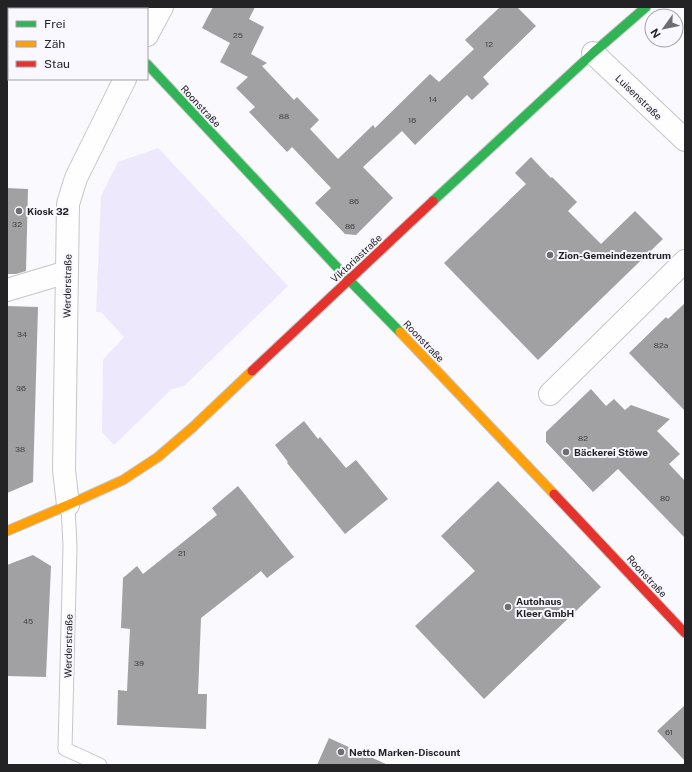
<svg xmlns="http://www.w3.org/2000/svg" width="692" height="772" font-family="'Public Sans',sans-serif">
	<rect width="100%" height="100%" fill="#faf9fd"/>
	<!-- green -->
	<path fill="#eee8fd" d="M158 148 288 286 184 386 172 389 114 445 102 432 103 360 124 337 101 312H96L101 196 118 162Z"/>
	<!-- building -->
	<path fill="#a1a0a3" d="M213 7H255L249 19 264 27 251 54 267 63 262 66 294 100 297 97 319 120 310 129 338 159 373 125 375 128 430 74 439 82 456 66 474 49 465 40 500 7H517L536 26 483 77 489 84 472 100 467 95 415 145 402 131 363 167 393 198 356 235 345 234 315 203 331 188 292 147 287 152 249 112 255 107 236 88 248 77 220 62 230 43 202 28Z
		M531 157 551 178 552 177 577 202 568 211 601 244 635 211 663 239 538 360 444 263 526 184 515 173Z
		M7 188 28 189 26 271 16 274H7Z
		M685 303V411L629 353 666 317 668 319Z
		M7 306 38 307 33 482 7 493Z
		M591 389 606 406 614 399 625 410 631 405 670 419 657 431 680 454 669 464 685 481V538L618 469 593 492 546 442V432Z
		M304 421 318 439 320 437 346 468 356 460 388 499 345 534 287 463 288 462 275 445Z
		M498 481 601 587 484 699 415 626 475 571 441 536Z
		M238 486 294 557 267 578 261 571 201 618 198 694H207L206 729 117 725 118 690 127 691 130 629 121 628 123 578 137 566 143 574 217 515 212 508Z
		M33 555 51 566 46 677 7 676V565Z
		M685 705V761L657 731Z
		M329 738 388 765H317Z"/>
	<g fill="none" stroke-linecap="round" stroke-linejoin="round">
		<!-- lane casing -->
		<g stroke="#c6c6c9" stroke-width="15">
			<path id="lane" d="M68 505 70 546 65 749 100 765"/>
		</g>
		<!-- street casing -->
		<g stroke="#c6c6c9" stroke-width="24">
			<path id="street" d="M147 35 162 7
				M593 53 685 140
				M7 290 67 272
				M550 394 685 261
				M68 505 64 470 68 204 76 178 125 79"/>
		</g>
		<!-- fast casing -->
		<g stroke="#c6c6c9" stroke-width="11">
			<path id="fast" d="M95 7 97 9
				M147 64 349 280 400 332
				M433 201 593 53 646 7"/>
		</g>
		<!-- slow casing -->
		<g stroke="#c6c6c9" stroke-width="11">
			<path id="slow" d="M400 332 554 494
				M7 531 68 505 123 480 158 457 193 427 252 371"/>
		</g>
		<!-- jam casing -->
		<g stroke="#c6c6c9" stroke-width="11">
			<path id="jam" d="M252 371 433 201
				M554 494 685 633"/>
		</g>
		<!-- lane -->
		<use href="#lane" stroke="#fefeff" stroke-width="13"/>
		<!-- street -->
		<use href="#street" stroke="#fefeff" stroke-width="22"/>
		<!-- fast -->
		<use href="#fast" stroke="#30b455" stroke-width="9"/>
		<!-- slow -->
		<use href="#slow" stroke="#ff9f0a" stroke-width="9"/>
		<!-- jam -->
		<use href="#jam" stroke="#e5322d" stroke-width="9"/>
	</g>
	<!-- markers -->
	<g fill="#6e6d71" stroke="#f9f7ff" stroke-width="1.5">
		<circle cx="19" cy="211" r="4"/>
		<circle cx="550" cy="255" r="4"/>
		<circle cx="566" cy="452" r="4"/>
		<circle cx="508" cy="607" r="4"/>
		<circle cx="341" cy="752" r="4"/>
	</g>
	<g text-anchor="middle" stroke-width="4" stroke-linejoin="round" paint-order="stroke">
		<!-- number labels -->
		<g font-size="8" fill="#424244">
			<text x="238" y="38">25</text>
			<text x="489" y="47">12</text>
			<text x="433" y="102">14</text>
			<text x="284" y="119">88</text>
			<text x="412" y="123">16</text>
			<text x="354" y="204">86</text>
			<text x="17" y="227">32</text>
			<text x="350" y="229">86</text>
			<text x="22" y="337">34</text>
			<text x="661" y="348">82a</text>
			<text x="21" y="391">36</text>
			<text x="583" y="441">82</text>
			<text x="20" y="452">38</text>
			<text x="665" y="501">80</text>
			<text x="182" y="556">21</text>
			<text x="28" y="624">45</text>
			<text x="139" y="666">39</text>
			<text x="669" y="735">61</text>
		</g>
		<!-- street labels -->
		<g font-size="10" fill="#232225" stroke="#f9f7ff">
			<text transform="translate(639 97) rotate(44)" y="4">Luisenstraße</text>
			<text transform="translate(201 106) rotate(47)" y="4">Roonstraße</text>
			<text transform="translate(356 258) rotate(-43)" y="4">Viktoriastraße</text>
			<text transform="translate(67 286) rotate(-89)" y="4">Werderstraße</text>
			<text transform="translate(424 341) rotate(46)" y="4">Roonstraße</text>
			<text transform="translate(647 576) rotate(47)" y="4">Roonstraße</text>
			<text transform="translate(68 646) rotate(-89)" y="4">Werderstraße</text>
		</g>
		<!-- poi labels -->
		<g font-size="10" font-weight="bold" fill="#232225" stroke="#f9f7ff" text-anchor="start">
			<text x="27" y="215">Kiosk 32</text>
			<text x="558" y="259">Zion-Gemeindezentrum</text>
			<text x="574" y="456">Bäckerei Stöwe</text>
			<text x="516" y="605">Autohaus<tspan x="516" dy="12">Kleer GmbH</tspan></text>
			<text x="349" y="756">Netto Marken-Discount</text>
		</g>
	</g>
	<!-- border -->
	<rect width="692" height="772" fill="none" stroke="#232225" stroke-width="16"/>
	<!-- legend -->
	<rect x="8" y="8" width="140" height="72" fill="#f9f7ff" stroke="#a3a2a8"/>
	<rect x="16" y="21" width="20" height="6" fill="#30b455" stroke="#a3a2a8"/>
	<text x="44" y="28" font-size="12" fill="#232225">Frei</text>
	<rect x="16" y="41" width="20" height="6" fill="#ff9f0a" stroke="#a3a2a8"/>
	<text x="44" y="48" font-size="12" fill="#232225">Zäh</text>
	<rect x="16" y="61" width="20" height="6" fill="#e5322d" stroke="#a3a2a8"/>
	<text x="44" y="68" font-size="12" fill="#232225">Stau</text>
	<!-- north arrow -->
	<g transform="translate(664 28) rotate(237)"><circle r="19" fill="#f9f7ff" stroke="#a3a2a8"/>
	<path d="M0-3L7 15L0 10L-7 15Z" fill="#6e6d71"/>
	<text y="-6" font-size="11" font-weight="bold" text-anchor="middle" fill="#232225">N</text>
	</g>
</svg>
